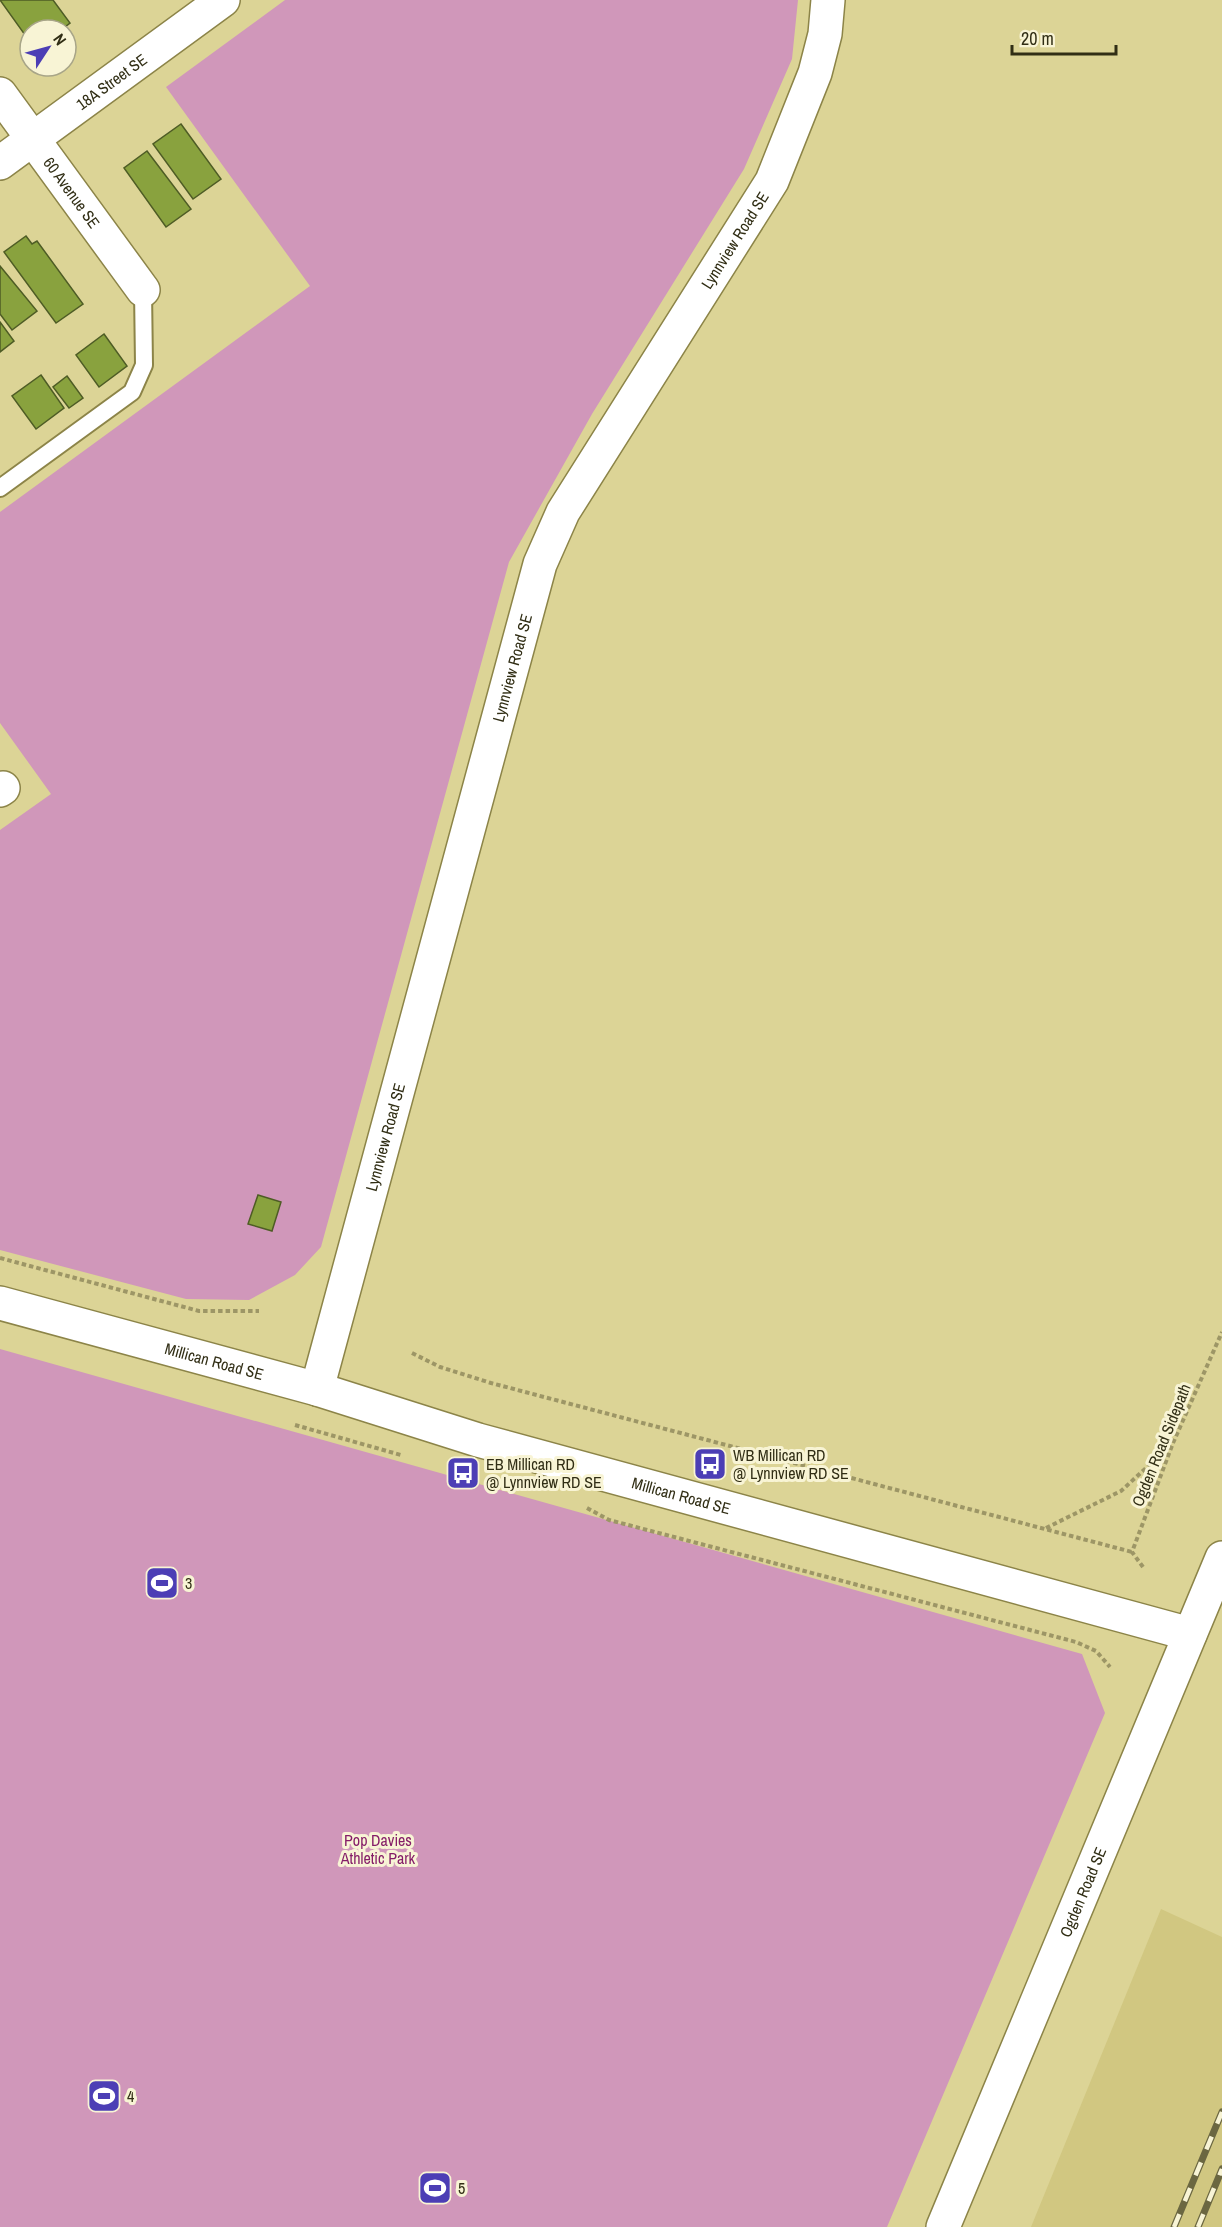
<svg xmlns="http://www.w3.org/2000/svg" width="1222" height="2227" font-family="'Archivo Narrow',sans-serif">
	<rect width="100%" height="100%" fill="#dcd496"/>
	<!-- built -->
	<path fill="#d1c781" d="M1161 1909 1222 1937V2227H1031Z"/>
	<!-- green -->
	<path fill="#d097ba" d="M285 0H798L792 59 744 169 592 414 509 562 321 1247 295 1275 249 1300 186 1299 0 1250V830L51 794 0 723V512L310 286 166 87Z
		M0 1349 1082 1654 1105 1713 887 2227H0Z"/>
	<!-- building -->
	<path fill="#89a23e" stroke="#4e5c25" stroke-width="1.5" d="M0 0H53L70 23 61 30H30V42Z
		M181 124 221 179 193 199 153 144Z
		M147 151 191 209 166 227 124 168Z
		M26 236 32 244 37 241 83 304 56 323 4 252Z
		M0 266 37 311 12 330 0 314Z
		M0 322 14 341 0 352Z
		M104 334 127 366 99 387 76 355Z
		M41 375 64 408 36 429 12 396Z
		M67 376 83 398 69 408 53 387Z
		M258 1195 281 1202 272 1231 248 1224Z"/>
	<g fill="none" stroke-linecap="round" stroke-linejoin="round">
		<!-- lane casing -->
		<g stroke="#8c8448" stroke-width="20">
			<path id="lane" d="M0 488 132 392 144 365 143 290"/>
		</g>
		<!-- street casing -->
		<g stroke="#8c8448" stroke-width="36">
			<g id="street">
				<path id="s1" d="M0 94 143 290"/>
				<path id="s2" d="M0 163 223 0"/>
				<path d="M0 790 3 788"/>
				<path id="s3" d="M0 1303 317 1389 478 1440 1190 1634"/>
				<path id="s4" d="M317 1389 540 564 563 512 772 181 815 73 825 34 828 0"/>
			</g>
		</g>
		<!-- secondary casing -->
		<g stroke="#8c8448" stroke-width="36">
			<g id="secondary">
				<path id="s5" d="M943 2227 1222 1558"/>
			</g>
		</g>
		<!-- path -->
		<path stroke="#9d9666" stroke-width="4" stroke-dasharray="4.5 3" stroke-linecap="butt" d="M0 1258 199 1311H259
			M412 1353 440 1367 491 1383 1132 1552
			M295 1425 401 1455
			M587 1508 609 1520 1076 1642 1096 1651 1110 1667
			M1046 1528 1121 1491 1171 1445
			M1143 1567 1132 1552 1173 1443 1222 1332"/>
		<!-- lane -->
		<use href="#lane" stroke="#fff" stroke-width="16"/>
		<!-- street -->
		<use href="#street" stroke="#fff" stroke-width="33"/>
		<!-- secondary -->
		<use href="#secondary" stroke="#fff" stroke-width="33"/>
		<!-- rail casing -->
		<g stroke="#6b6741" stroke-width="7">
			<path id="rail" d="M1174 2227 1222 2112
				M1198 2227 1222 2169"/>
		</g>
		<!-- rail -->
		<use href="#rail" stroke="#f8f4d5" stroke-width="4.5" stroke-dasharray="14" stroke-linecap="butt"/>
	</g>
	<!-- icons -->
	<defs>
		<g id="bus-square" transform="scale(1.725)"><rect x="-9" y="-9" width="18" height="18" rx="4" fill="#4c3eb5" stroke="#f8f4d5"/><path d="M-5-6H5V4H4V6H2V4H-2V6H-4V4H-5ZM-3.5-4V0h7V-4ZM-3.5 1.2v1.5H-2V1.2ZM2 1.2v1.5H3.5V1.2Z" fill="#fff"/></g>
		<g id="stadium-square" transform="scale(1.725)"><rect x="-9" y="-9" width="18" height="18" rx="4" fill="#4c3eb5" stroke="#f8f4d5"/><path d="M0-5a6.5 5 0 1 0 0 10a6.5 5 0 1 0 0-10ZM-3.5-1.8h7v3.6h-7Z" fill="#fff"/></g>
	</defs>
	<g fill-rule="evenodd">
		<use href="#bus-square" x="710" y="1464"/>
		<use href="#bus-square" x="463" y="1473"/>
		<use href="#stadium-square" x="162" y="1583"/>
		<use href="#stadium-square" x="104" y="2096"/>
		<use href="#stadium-square" x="435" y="2188"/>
	</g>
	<g text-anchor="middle" stroke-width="6" stroke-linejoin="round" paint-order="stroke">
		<!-- street labels -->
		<g font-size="16" fill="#312e15" stroke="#f8f4d5">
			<text dy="6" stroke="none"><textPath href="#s2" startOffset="138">18A Street SE</textPath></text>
			<text dy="6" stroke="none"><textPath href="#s1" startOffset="122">60 Avenue SE</textPath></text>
			<text dy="6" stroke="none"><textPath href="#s4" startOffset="1233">Lynnview Road SE</textPath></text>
			<text dy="6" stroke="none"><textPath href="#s4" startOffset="747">Lynnview Road SE</textPath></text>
			<text dy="6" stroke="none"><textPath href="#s4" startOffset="261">Lynnview Road SE</textPath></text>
			<text dy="6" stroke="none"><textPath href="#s3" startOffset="222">Millican Road SE</textPath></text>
			<text transform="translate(1161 1445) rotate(-68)" y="6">Ogden Road Sidepath</text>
			<text dy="6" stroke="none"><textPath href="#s3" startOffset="708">Millican Road SE</textPath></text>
			<text dy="6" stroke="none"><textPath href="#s5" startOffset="363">Ogden Road SE</textPath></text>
		</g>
		<!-- poi labels -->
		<g font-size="16" fill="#312e15" stroke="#f8f4d5" text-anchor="start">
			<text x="733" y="1461">WB Millican RD<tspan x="733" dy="18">@ Lynnview RD SE</tspan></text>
			<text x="486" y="1470">EB Millican RD<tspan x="486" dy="18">@ Lynnview RD SE</tspan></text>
			<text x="185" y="1589">3</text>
			<text x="127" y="2102">4</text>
			<text x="458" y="2194">5</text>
		</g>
		<!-- park labels -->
		<g font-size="16" fill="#851d68" stroke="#f8f4d5">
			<text x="378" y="1846">Pop Davies<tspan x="378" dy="18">Athletic Park</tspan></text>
		</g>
	</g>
	<!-- north arrow -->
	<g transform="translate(48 48) rotate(54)"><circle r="28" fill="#f8f4d5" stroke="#a8a588" stroke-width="1.5"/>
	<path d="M0-4.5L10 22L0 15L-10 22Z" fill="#4c3eb5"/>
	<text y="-9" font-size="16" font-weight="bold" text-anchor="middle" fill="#312e15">N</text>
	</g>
	<!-- scale -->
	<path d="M1012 45v9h104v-9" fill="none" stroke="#312e15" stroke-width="3"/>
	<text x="1021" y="45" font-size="18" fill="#312e15" stroke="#f8f4d5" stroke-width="4.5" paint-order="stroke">20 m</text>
</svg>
